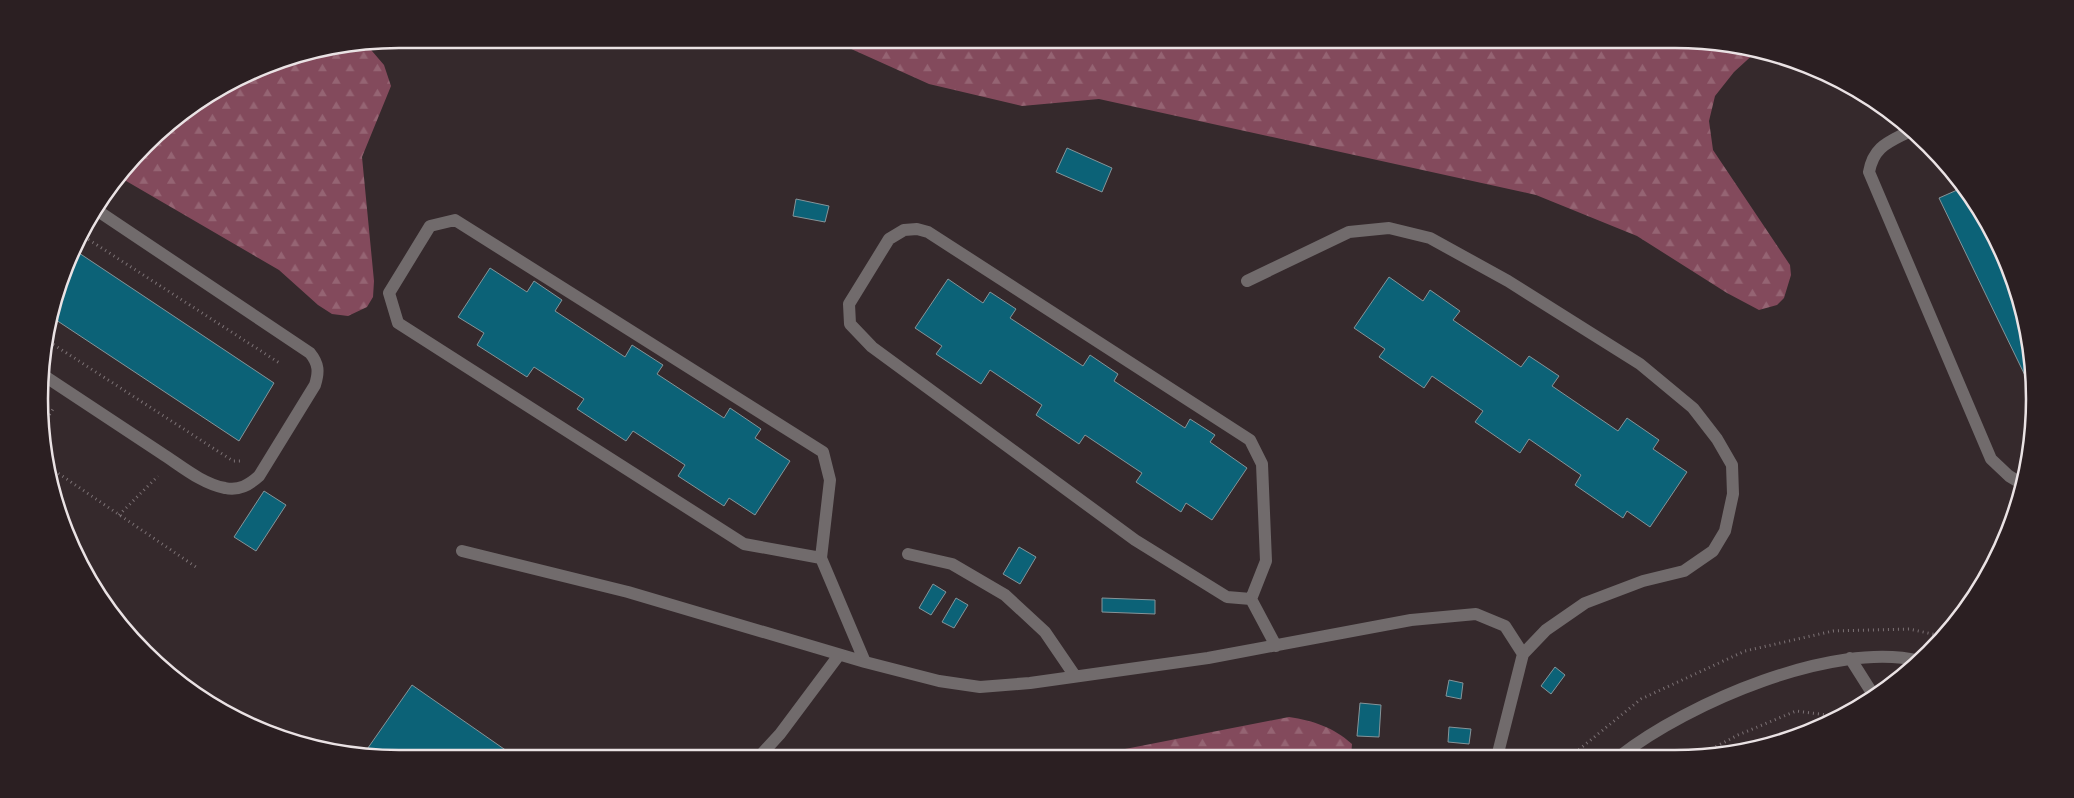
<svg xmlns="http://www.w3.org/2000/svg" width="2074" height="798" font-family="'Alegreya Sans',sans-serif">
	<defs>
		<pattern id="forest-firs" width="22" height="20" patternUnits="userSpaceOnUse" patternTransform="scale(1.25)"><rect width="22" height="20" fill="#834a5c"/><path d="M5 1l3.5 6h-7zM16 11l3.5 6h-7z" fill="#956473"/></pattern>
	</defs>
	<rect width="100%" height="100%" fill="#35292c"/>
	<!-- forest -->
	<path fill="url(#forest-firs)" d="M829 39H1675L1758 50 1734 72 1715 96 1709 121 1713 150 1790 265 1791 275 1784 298 1777 305 1759 310 1727 293 1637 236 1536 195 1099 99 1022 106 929 84Z
		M366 44 384 65 391 86 362 157 374 281 373 297 367 307 348 316 332 314 318 305 279 270 121 178 162 128 219 87 283 58Z
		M1289 717C1314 721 1333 727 1352 744L1351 757 1079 758Z"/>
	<!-- building -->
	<path fill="#0c6277" stroke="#859499" d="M1067 148 1112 168 1102 192 1056 172Z
		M1964 187 1987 219 2016 283 2032 352 2034 394 1939 198Z
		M796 199 829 206 825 222 793 216Z
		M73 249 274 383 239 441 50 316 58 283Z
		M490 268 527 292 534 281 562 300 555 311 625 357 632 345 663 365 657 374 724 418 730 408 761 429 755 438 790 461 755 515 729 498 724 506 678 476 685 465 633 431 626 441 577 409 584 399 534 367 527 377 477 345 484 333 458 317Z
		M1389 277 1423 301 1430 290 1460 311 1453 320 1521 367 1529 356 1559 376 1552 386 1618 431 1627 418 1659 440 1653 449 1687 472 1650 527 1627 511 1623 518 1575 485 1581 475 1529 439 1520 453 1475 422 1483 411 1432 376 1424 388 1379 357 1385 349 1354 328Z
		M948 279 983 303 990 292 1016 309 1010 318 1083 366 1090 355 1118 374 1114 381 1185 428 1190 419 1215 435 1210 442 1247 468 1212 520 1186 503 1181 512 1136 482 1142 473 1085 435 1079 444 1036 415 1042 405 990 370 981 384 936 354 942 346 915 328Z
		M264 491 286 505 256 551 234 537Z
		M1019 547 1036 557 1020 584 1003 574Z
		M933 584 946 592 931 615 919 608Z
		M956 598 968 605 954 628 942 622Z
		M1102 598 1155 600V614L1102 612Z
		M1555 667 1565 675 1551 694 1541 686Z
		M1449 680 1463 683 1461 699 1446 696Z
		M412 685 517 758 516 759H399L363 755Z
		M1360 703 1381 705 1379 737 1357 736Z
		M1449 727 1471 729 1469 744 1448 742Z"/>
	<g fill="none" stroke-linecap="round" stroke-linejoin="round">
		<!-- path -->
		<path stroke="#7c7275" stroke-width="3" stroke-dasharray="1 4" stroke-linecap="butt" d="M80 234 281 364
			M45 339 233 461H241
			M44 423 53 409
			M46 465 196 567
			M119 515 158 476
			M1571 756 1641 699 1745 651 1833 631 1909 629 1942 636
			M1698 756 1738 735 1796 711 1843 717"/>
		<!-- minor -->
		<path stroke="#716b6c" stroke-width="12" d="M1912 130C1890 142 1874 145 1869 172L1991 459 2009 476 2024 485
			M1247 281 1349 232 1389 228 1430 238 1508 281 1640 364 1693 408 1717 439 1732 465 1733 494 1725 531 1713 551 1684 571 1643 581 1585 603 1546 630 1523 654
			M43 375C82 401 122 427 161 453 180 465 202 484 225 488 239 491 249 485 259 476L315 385C319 372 319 364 310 353L95 209
			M462 551 628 592 865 662 939 681 980 687 1030 683 1208 658 1411 620 1476 614 1505 626 1523 654 1497 757
			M908 554 952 564 1005 595 1045 632 1075 676
			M821 558 744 544 398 323 389 293 430 226 455 220 823 452 830 480 821 558 865 662
			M1251 599 1227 597 1135 540 872 347 850 324 849 304 889 239 904 230 917 229 928 232 1250 440 1262 464 1266 561 1251 599 1276 646
			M1850 658 1874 696
			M1620 756C1688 703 1834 640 1920 661
			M758 758 780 734 839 655"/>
	</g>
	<!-- crop -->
	<path d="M0 0H2074V798H0ZM399 48H1675A351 351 0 0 1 2026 399V399A351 351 0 0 1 1675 750H399A351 351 0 0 1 48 399V399A351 351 0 0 1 399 48Z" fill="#2b1f22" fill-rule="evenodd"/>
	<path fill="none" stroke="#eae2e4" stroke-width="2.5" d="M399 48H1675A351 351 0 0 1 2026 399V399A351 351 0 0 1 1675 750H399A351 351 0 0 1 48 399V399A351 351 0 0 1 399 48Z"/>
</svg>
